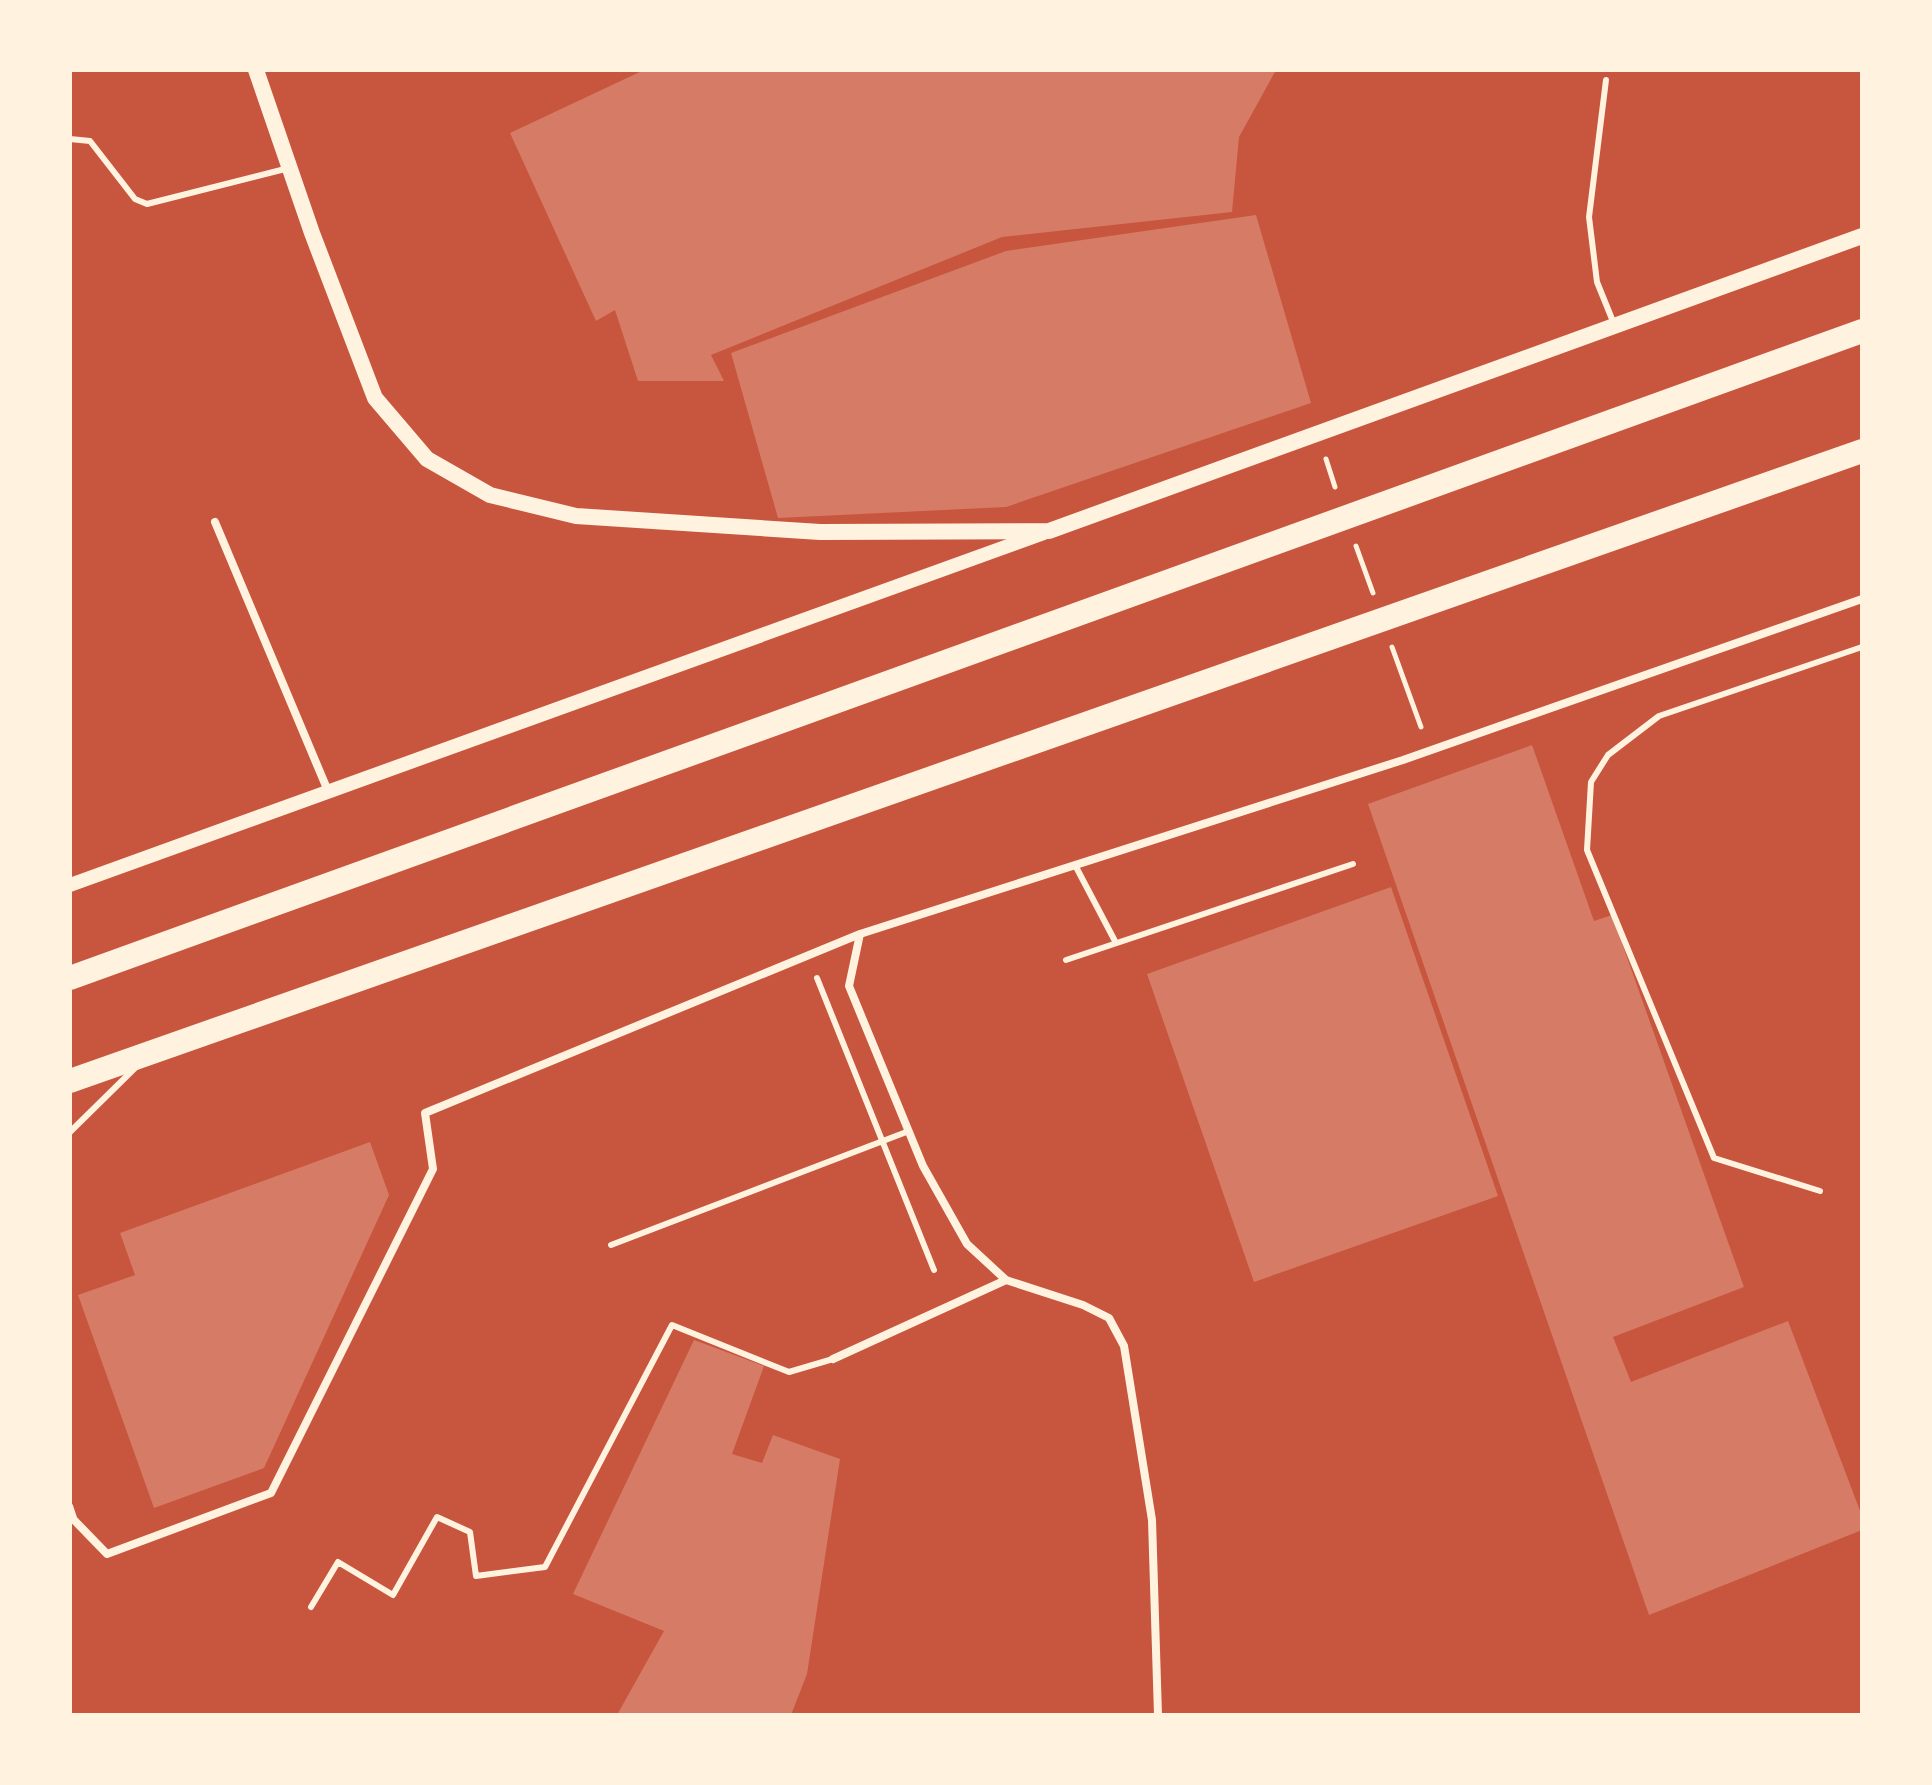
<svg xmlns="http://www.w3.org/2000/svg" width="1932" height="1785" font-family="Barlow,sans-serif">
	<rect width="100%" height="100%" fill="#c8553d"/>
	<!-- building -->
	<path fill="#d67c66" d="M644 70H1276L1239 137 1232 212 1002 237 711 355 724 381H638L615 310 596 321 510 133Z
		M1256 215 1311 403 1006 507 778 518 731 353 1006 251Z
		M1532 745 1594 921 1612 915 1744 1287 1613 1337 1631 1382 1788 1321 1862 1516V1530L1649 1615 1368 804Z
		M1391 887 1498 1196 1254 1282 1147 974Z
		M370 1142 389 1195 264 1468 154 1508 78 1295 135 1275 120 1233Z
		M694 1340 764 1366 732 1454 762 1463 773 1435 840 1459 807 1674 791 1715H617L664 1631 573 1594Z"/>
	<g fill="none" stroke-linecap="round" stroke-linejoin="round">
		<!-- path -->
		<path stroke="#fff3e0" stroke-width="5" d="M1326 459 1335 487
			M1356 546 1373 593
			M1392 647 1421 727"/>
		<!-- service -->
		<path stroke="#fff3e0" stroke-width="6" d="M1606 80 1589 217 1597 282 1614 324
			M70 139 90 141 135 199 147 204 289 168
			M1075 865 1116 943
			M1066 960 1353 864
			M817 978 934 1270
			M70 1132 136 1067
			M1820 1191 1714 1158 1587 850 1591 782 1608 755 1659 716 1862 647
			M611 1245 909 1131
			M70 1506 75 1521
			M311 1607 338 1562 393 1595 437 1517 470 1532 476 1576 545 1567 672 1325 789 1372 833 1359"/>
		<!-- minor -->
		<path stroke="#fff3e0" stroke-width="8" d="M215 522 328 791
			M833 1359 1006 1280
			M75 1521 107 1554 271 1493 433 1169 425 1113 860 934
			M1158 1715 1152 1520 1124 1346 1109 1318 1083 1305 1006 1280 967 1244 923 1166 849 986 860 934 1403 760 1862 599"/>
		<!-- tertiary -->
		<path stroke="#fff3e0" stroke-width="14" d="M70 885 1044 533"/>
		<!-- secondary -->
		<path stroke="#fff3e0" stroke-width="16" d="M256 70 312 233 375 398 427 459 490 495 576 516 820 532 1049 531 1862 236"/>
		<!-- motorway -->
		<path stroke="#fff3e0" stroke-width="24" d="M70 978 1862 331
			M70 1081 1862 451"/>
	</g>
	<!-- border -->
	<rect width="1932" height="1785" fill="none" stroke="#fff3e0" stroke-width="144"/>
</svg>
